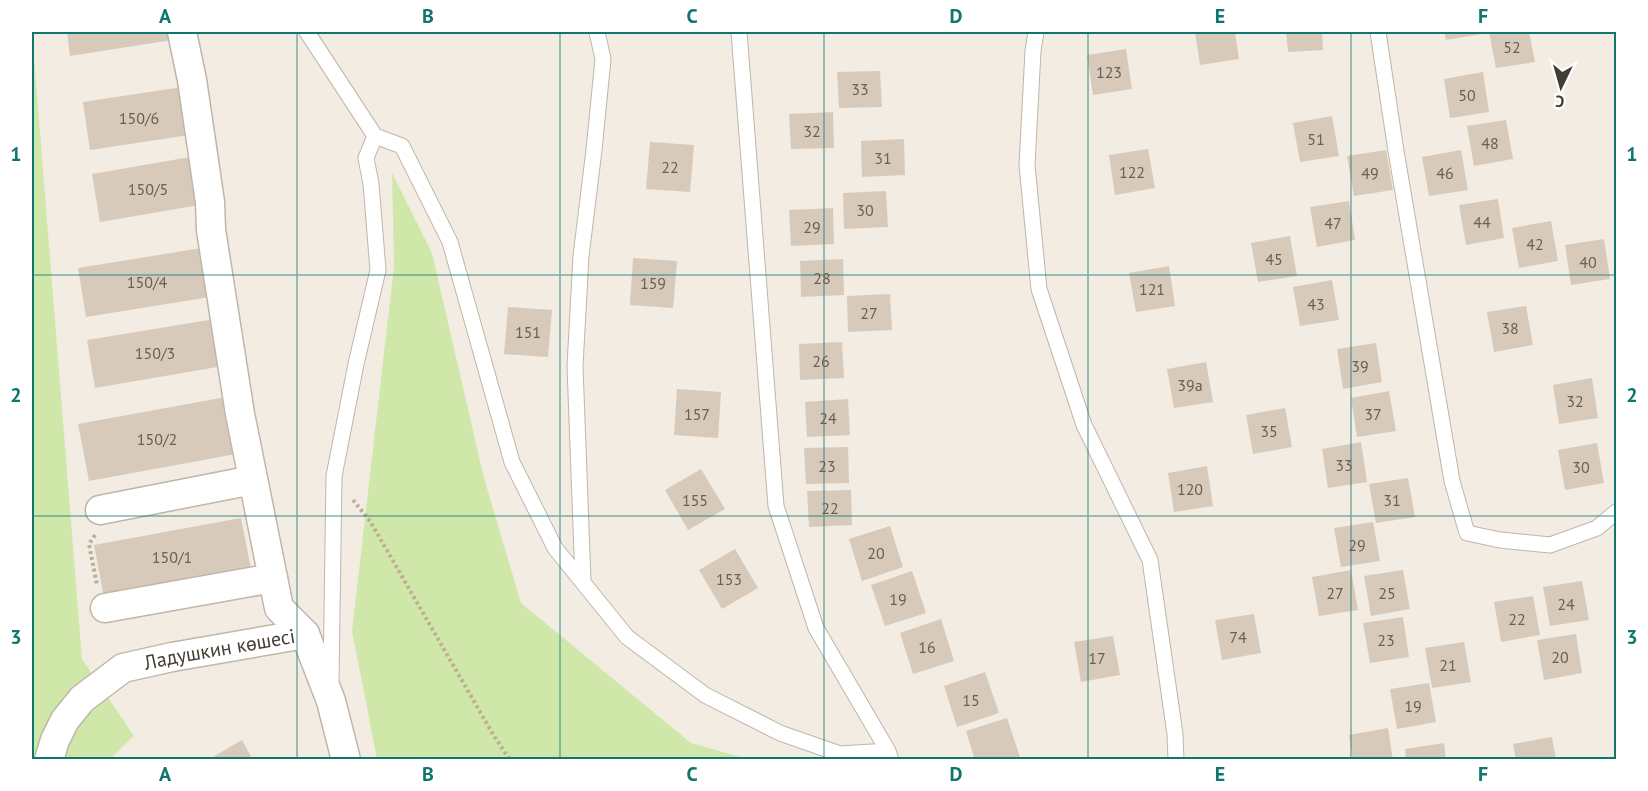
<svg xmlns="http://www.w3.org/2000/svg" width="1648" height="791" font-family="'PT Sans',sans-serif">
	<rect width="100%" height="100%" fill="#f2ece3"/>
	<!-- green -->
	<path fill="#cfe8aa" d="M32 32 82 659 134 736 110 759H32Z
		M392 173 432 253 484 478 521 603 691 743 748 759H377L352 631 394 266Z"/>
	<!-- building -->
	<path fill="#d7cabb" d="M67 32H170L172 40 70 56Z
		M1195 32H1235L1239 59 1200 65Z
		M1286 32H1322L1323 50 1288 52Z
		M1444 32H1488V33L1446 40Z
		M1489 32H1529L1535 62 1496 68Z
		M1126 49 1132 89 1093 95 1087 55Z
		M880 71 882 107 839 108 837 72Z
		M1483 72 1489 112 1450 118 1444 79Z
		M189 86 196 134 90 150 83 102Z
		M833 112 834 148 791 149 789 114Z
		M1332 116 1339 156 1300 162 1293 123Z
		M1506 120 1513 159 1474 166 1467 126Z
		M904 139 905 175 862 177 861 141Z
		M650 142 694 145 690 192 646 189Z
		M1148 149 1155 188 1115 195 1109 155Z
		M1386 150 1393 190 1354 196 1347 156Z
		M1461 150 1468 190 1429 196 1422 157Z
		M196 156 205 204 100 222 92 174Z
		M886 191 888 227 844 229 843 193Z
		M1498 199 1504 238 1466 245 1459 205Z
		M1349 201 1355 240 1317 247 1310 207Z
		M833 208 834 244 791 246 789 210Z
		M1551 221 1558 261 1519 268 1512 228Z
		M1290 236 1297 276 1258 282 1251 243Z
		M1604 239 1610 279 1571 285 1565 245Z
		M208 247 216 296 86 317 78 268Z
		M633 258 677 261 673 308 630 305Z
		M843 259 844 295 801 297 800 261Z
		M1169 266 1175 306 1136 312 1129 273Z
		M1332 280 1339 320 1300 326 1293 287Z
		M890 294 892 330 848 332 847 296Z
		M1526 306 1533 345 1494 352 1487 312Z
		M508 307 552 310 548 357 504 354Z
		M215 319 223 366 95 388 87 340Z
		M842 342 844 378 800 380 799 344Z
		M1376 343 1382 382 1343 389 1337 349Z
		M1206 362 1213 402 1174 408 1167 369Z
		M1592 378 1598 418 1559 424 1553 385Z
		M677 389 721 392 718 438 674 435Z
		M1389 391 1396 431 1357 437 1351 398Z
		M226 397 236 454 89 481 78 424Z
		M848 399 850 435 807 437 805 402Z
		M1285 408 1292 447 1253 454 1246 415Z
		M1361 442 1367 482 1328 488 1322 449Z
		M1597 443 1604 483 1565 490 1558 450Z
		M848 447 849 483 806 484 804 448Z
		M1207 466 1213 506 1174 512 1168 473Z
		M701 469 725 509 688 530 665 490Z
		M1408 478 1415 517 1376 523 1369 484Z
		M851 490 852 525 809 527 807 491Z
		M241 518 251 569 104 597 94 545Z
		M1373 522 1380 561 1341 567 1334 528Z
		M890 526 903 567 862 581 849 539Z
		M735 549 758 588 722 609 699 570Z
		M1351 570 1358 610 1319 616 1312 577Z
		M1403 570 1410 609 1371 616 1364 576Z
		M912 571 926 613 885 626 871 585Z
		M1582 581 1589 620 1550 626 1543 587Z
		M1533 596 1540 635 1501 642 1494 602Z
		M1254 614 1261 653 1222 660 1215 620Z
		M1403 617 1409 657 1370 663 1363 623Z
		M941 619 954 661 913 674 900 633Z
		M1576 634 1582 673 1544 680 1537 640Z
		M1113 636 1120 675 1081 682 1074 642Z
		M1464 642 1471 682 1432 688 1425 648Z
		M985 672 999 713 957 727 944 686Z
		M1429 683 1436 722 1397 729 1390 689Z
		M1007 718 1021 760H975L966 731Z
		M1388 728 1393 760H1353L1349 735Z
		M1552 737 1556 760H1516L1513 744Z
		M242 740 253 760H208Z
		M1444 743 1446 760H1406L1405 749Z"/>
	<g fill="none" stroke-linecap="round" stroke-linejoin="round">
		<!-- service casing -->
		<g stroke="#c0b6a8" stroke-width="17">
			<path id="service" d="M307 32 375 136 402 146 450 242 512 462 555 548 627 637 705 695 780 733 840 754 888 751
				M739 32 776 506 816 628 888 751 891 760
				M1036 32 1033 51 1027 165 1039 289 1084 425 1150 560 1175 734 1176 760
				M1378 32 1396 151 1452 481 1467 533 1500 540 1550 545 1597 528 1616 512
				M583 581 575 366 581 256 594 150 603 59 597 32
				M331 683 334 476 356 364 378 270 371 184 366 158 375 136"/>
		</g>
		<!-- minor casing -->
		<g stroke="#c0b6a8" stroke-width="31">
			<g id="minor">
				<path d="M182 32 192 80 210 202 211 230 240 414 279 608 305 634"/>
				<path d="M100 510 253 480"/>
				<path d="M105 608 273 578"/>
				<path id="s1" d="M49 760 55 740 65 720 82 699 123 668 172 657 305 634 331 701 346 760"/>
			</g>
		</g>
		<!-- path -->
		<path stroke="#bfae96" stroke-width="4" stroke-dasharray="3 3" stroke-linecap="butt" d="M353 500 370 521 494 736 510 760
			M95 535 89 544 97 585"/>
		<!-- service -->
		<use href="#service" stroke="#fff" stroke-width="15"/>
		<!-- minor -->
		<use href="#minor" stroke="#fff" stroke-width="28"/>
	</g>
	<!-- grid -->
	<path fill="none" stroke="#0f766e" stroke-width="1.5" stroke-opacity="0.55" d="M297 32V760M560 32V760M824 32V760M1088 32V760M1351 32V760M32 275H1616M32 516H1616"/>
	<g text-anchor="middle" stroke-width="4.5" stroke-linejoin="round" paint-order="stroke">
		<!-- number labels -->
		<g font-size="16" fill="#686055">
			<text x="1512" y="53">52</text>
			<text x="1109" y="78">123</text>
			<text x="860" y="95">33</text>
			<text x="1467" y="101">50</text>
			<text x="139" y="124">150/6</text>
			<text x="812" y="137">32</text>
			<text x="1316" y="145">51</text>
			<text x="1490" y="149">48</text>
			<text x="883" y="164">31</text>
			<text x="670" y="173">22</text>
			<text x="1132" y="178">122</text>
			<text x="1370" y="179">49</text>
			<text x="1445" y="179">46</text>
			<text x="148" y="195">150/5</text>
			<text x="865" y="216">30</text>
			<text x="1482" y="228">44</text>
			<text x="1333" y="229">47</text>
			<text x="812" y="233">29</text>
			<text x="1535" y="250">42</text>
			<text x="1274" y="265">45</text>
			<text x="1588" y="268">40</text>
			<text x="822" y="284">28</text>
			<text x="147" y="288">150/4</text>
			<text x="653" y="289">159</text>
			<text x="1152" y="295">121</text>
			<text x="1316" y="310">43</text>
			<text x="869" y="319">27</text>
			<text x="1510" y="334">38</text>
			<text x="528" y="338">151</text>
			<text x="155" y="359">150/3</text>
			<text x="821" y="367">26</text>
			<text x="1360" y="372">39</text>
			<text x="1190" y="391">39а</text>
			<text x="1575" y="407">32</text>
			<text x="697" y="420">157</text>
			<text x="1373" y="420">37</text>
			<text x="828" y="424">24</text>
			<text x="1269" y="437">35</text>
			<text x="157" y="445">150/2</text>
			<text x="1344" y="471">33</text>
			<text x="827" y="472">23</text>
			<text x="1581" y="473">30</text>
			<text x="1190" y="495">120</text>
			<text x="695" y="506">155</text>
			<text x="1392" y="506">31</text>
			<text x="830" y="514">22</text>
			<text x="1357" y="551">29</text>
			<text x="876" y="559">20</text>
			<text x="172" y="563">150/1</text>
			<text x="729" y="585">153</text>
			<text x="1335" y="599">27</text>
			<text x="1387" y="599">25</text>
			<text x="898" y="605">19</text>
			<text x="1566" y="610">24</text>
			<text x="1517" y="625">22</text>
			<text x="1238" y="643">74</text>
			<text x="1386" y="646">23</text>
			<text x="927" y="653">16</text>
			<text x="1560" y="663">20</text>
			<text x="1097" y="664">17</text>
			<text x="1448" y="671">21</text>
			<text x="971" y="706">15</text>
			<text x="1413" y="712">19</text>
		</g>
		<!-- street labels -->
		<g font-size="20" fill="#433c33" stroke="#fff">
			<text dy="7" stroke="none"><textPath href="#s1" startOffset="220">Ладушкин көшесі</textPath></text>
		</g>
	</g>
	<!-- border -->
	<rect width="1648" height="791" fill="none" stroke="#ffffff" stroke-width="66"/>
	<!-- north arrow -->
	<g transform="translate(1561 87) rotate(185)" stroke="#ffffff" stroke-width="4.5" paint-order="stroke">
	<path d="M0-4.5L10 22L0 15L-10 22Z" fill="#433c33"/>
	<text y="-9" font-size="16" font-weight="bold" text-anchor="middle" fill="#433c33">С</text>
	</g>
	<rect x="33" y="33" width="1582" height="725" fill="none" stroke="#0f766e" stroke-width="2"/>
	<g font-size="20" text-anchor="middle" font-weight="bold" fill="#0f766e">
		<text x="165" y="23">A</text>
		<text x="428" y="23">B</text>
		<text x="692" y="23">C</text>
		<text x="956" y="23">D</text>
		<text x="1220" y="23">E</text>
		<text x="1483" y="23">F</text>
		<text x="16" y="161">1</text>
		<text x="1632" y="161">1</text>
		<text x="16" y="402">2</text>
		<text x="1632" y="402">2</text>
		<text x="16" y="644">3</text>
		<text x="1632" y="644">3</text>
		<text x="165" y="781">A</text>
		<text x="428" y="781">B</text>
		<text x="692" y="781">C</text>
		<text x="956" y="781">D</text>
		<text x="1220" y="781">E</text>
		<text x="1483" y="781">F</text>
	</g>
</svg>
